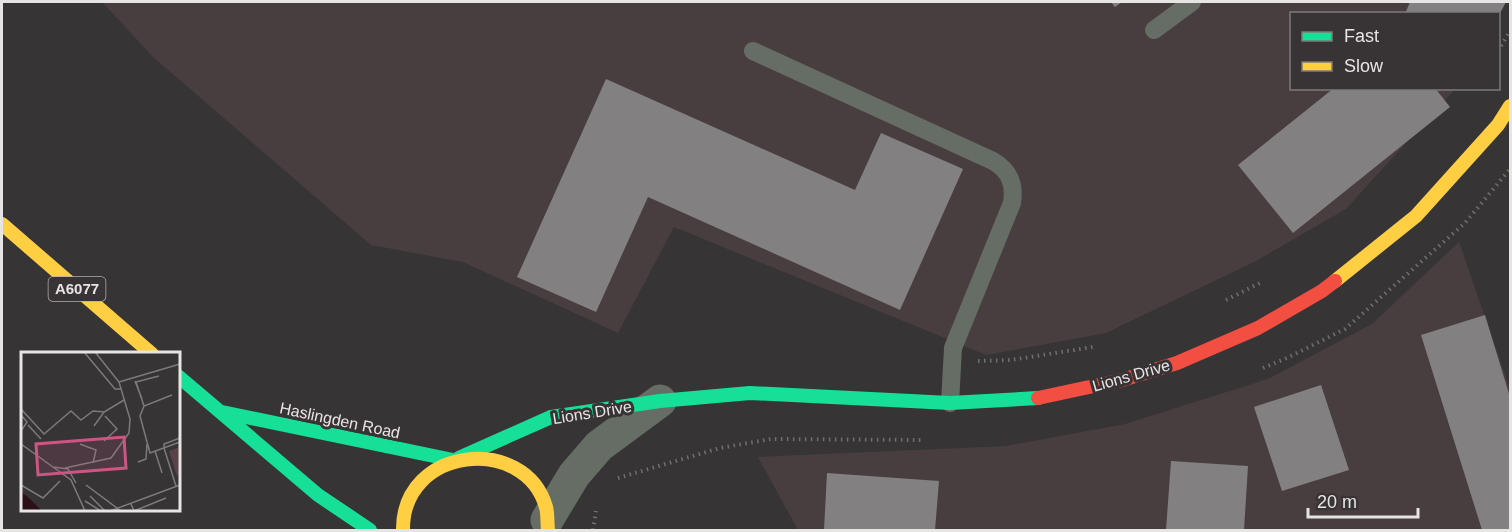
<svg xmlns="http://www.w3.org/2000/svg" width="1512" height="532" font-family="Arial,sans-serif">
	<rect width="100%" height="100%" fill="#373435"/>
	<!-- built -->
	<path fill="#483e40" d="M102 2H1503L1496 13 1292 14V88L1455 89 1346 209 1254 262 1106 333 986 355 674 227 618 333 463 262 371 245 153 57Z
		M1459 242 1510 389V530H798L758 457 1006 446 1125 424 1268 379 1372 324Z"/>
	<!-- building -->
	<path fill="#838081" d="M1111 2H1122L1115 7Z
		M1410 2H1506L1498 17V14H1405Z
		M606 79 855 190 881 133 963 169 900 310 648 197 596 312 517 277Z
		M1334 88H1435L1450 107 1293 233 1238 165Z
		M1485 315 1510 397V530H1482L1421 335Z
		M1321 385 1349 470 1282 491 1254 407Z
		M1171 461 1248 466 1244 530H1166Z
		M827 473 939 481 935 530H824Z"/>
	<g fill="none" stroke-linecap="round" stroke-linejoin="round">
		<!-- path -->
		<path stroke="#6e716d" stroke-width="4" stroke-dasharray="1.5 4.5" stroke-linecap="butt" d="M1498 51 1510 31
			M1226 300 1260 283
			M978 361 1011 360 1093 347
			M1263 368 1287 358 1345 329 1465 223 1510 169
			M618 478 720 448 771 439 921 440
			M593 530 596 511"/>
		<!-- lane -->
		<path stroke="#666d65" stroke-width="18" d="M1154 30 1192 2
			M753 51 993 161C1010 171 1015 184 1012 203L953 348 950 403"/>
		<!-- street -->
		<path stroke="#666d65" stroke-width="33" d="M547 520 574 475 599 446 660 401"/>
		<!-- fast -->
		<path stroke="#16e098" stroke-width="14" d="M178 376 318 495 370 530
			M222 412 453 460
			M459 458 551 417 660 401 750 393 950 403 1038 398"/>
		<!-- slow -->
		<path stroke="#ffcf43" stroke-width="14" d="M2 224 152 354
			M1335 281 1416 216 1498 125 1510 106
			M403 530C402 446 525 434 546 507 548 514 547 523 548 530"/>
		<!-- jam -->
		<path stroke="#f24e42" stroke-width="14" d="M1038 398 1122 380 1177 363 1258 328 1322 291 1335 281"/>
	</g>
	<g text-anchor="middle" stroke-width="6" stroke-linejoin="round" paint-order="stroke">
		<!-- shield labels -->
		<rect fill="#383334" stroke="#b2afaf" stroke-width="1.5" x="48.5" y="277" width="57" height="24" rx="4.5"/>
		<g font-size="15" font-weight="bold" fill="#e7e4e4">
			<text x="77" y="294">A6077</text>
		</g>
		<!-- street labels -->
		<g font-size="16" fill="#e7e4e4" stroke="#383334">
			<text transform="translate(1131 375) rotate(-16)" y="6">Lions Drive</text>
			<text transform="translate(592 412) rotate(-9)" y="6">Lions Drive</text>
			<text transform="translate(340 420) rotate(12)" y="6">Haslingden Road</text>
		</g>
	</g>
	<!-- overview -->
	<g transform="translate(21 352)">
		<rect width="159" height="159" fill="#373435"/>
		<path d="M159 95V123L156 124 148 99Z" fill="#594348"/>
		<path d="M0 140 8 146 21 159H0Z" fill="#2b1018"/>
		<path fill="none" stroke="#7d7a7b" stroke-width="1.5" d="M63 0 94 37H100M114 29 121 47M98 30 159 12M115 30 123 54M115 30 138 24M151 43 123 54 119 64 129 101 159 90M0 57 23 82 50 59 60 68 72 59 84 60M0 63 6 70 0 79M7 73 20 87M73 74 83 60 103 48M83 89 96 77 84 64M0 92 50 128 64 159M59 92 75 98 72 111M143 96 155 134M143 96V92L159 86M134 99 141 121M117 110 125 107 126 92M32 115 47 117 55 131M44 116 90 106 108 81 109 67 98 30 74 0M0 133 22 146 39 129M65 133 100 159M69 144 84 159M64 149 80 159M110 152 113 159 145 146M89 159 159 133"/>
		<path fill="#cd5584" fill-opacity="0.15" stroke="#cd5584" stroke-width="3" d="M103 85 105 116 17 123 15 92Z"/>
		<rect width="159" height="159" fill="none" stroke="#e7e4e4" stroke-width="3"/>
	</g>
	<!-- border -->
	<rect width="1512" height="532" fill="none" stroke="#e7e4e4" stroke-width="6"/>
	<!-- legend -->
	<rect x="1290" y="12" width="210" height="78" fill="#383334" stroke="#7e7a7a" stroke-width="1.5"/>
	<rect x="1302" y="32" width="30" height="9" fill="#16e098" stroke="#7e7a7a" stroke-width="1.5"/>
	<text x="1344" y="42" font-size="18" fill="#e7e4e4">Fast</text>
	<rect x="1302" y="62" width="30" height="9" fill="#ffcf43" stroke="#7e7a7a" stroke-width="1.5"/>
	<text x="1344" y="72" font-size="18" fill="#e7e4e4">Slow</text>
	<!-- scale -->
	<path d="M1308 508v9h110v-9" fill="none" stroke="#e7e4e4" stroke-width="3"/>
	<text x="1317" y="508" font-size="18" fill="#e7e4e4" stroke="#383334" stroke-width="4.5" paint-order="stroke">20 m</text>
</svg>
